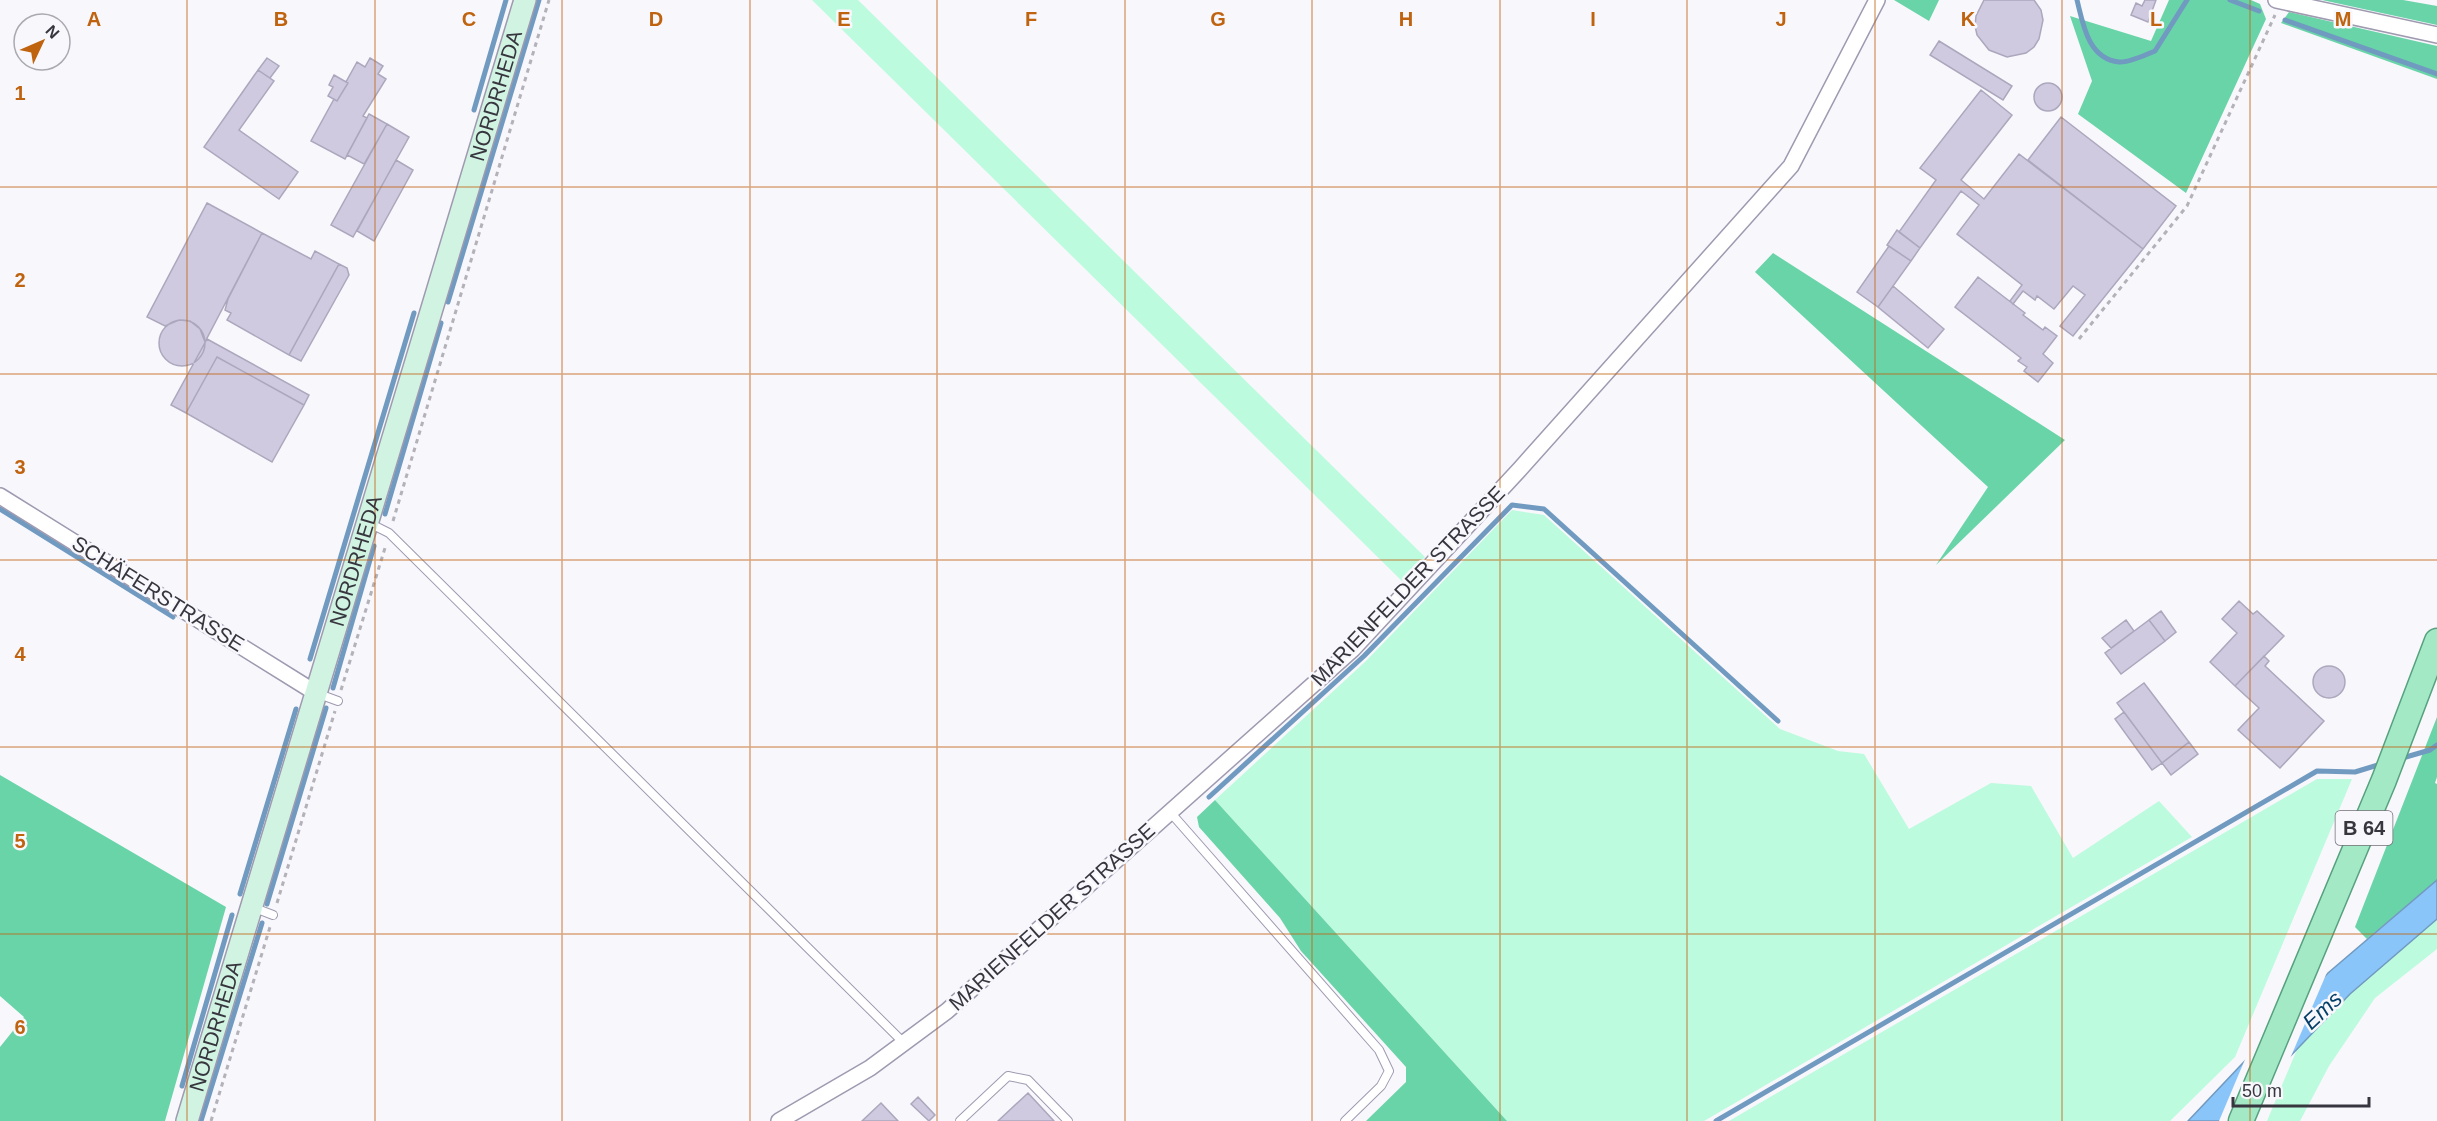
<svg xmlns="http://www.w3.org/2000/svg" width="2437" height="1121" font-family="Helvetica,sans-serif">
	<rect width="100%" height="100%" fill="#f8f7fc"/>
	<!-- green -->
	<path fill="#bcfbdd" d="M812 0H858L1425 557 1402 581Z
		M1512 510 1544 515 1780 729 1838 751 1864 754 1909 829 1991 783 2031 786 2073 858 2159 801 2192 837 1704 1121H1507L1215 800 1366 661Z
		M2317 779H2352L2235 1057 2170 1121H1729Z
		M2437 919V949L2375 998 2329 1066 2300 1121H2267L2298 1047 2350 994Z"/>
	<!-- forest -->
	<path fill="#69d4a7" d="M1894 0H1939L1929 21Z
		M2169 0H2251L2260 4 2266 19 2186 193 2078 114 2092 81 2070 16 2151 41Z
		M2322 0H2403L2437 6V25Z
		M2289 12 2437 46V79L2281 23Z
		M1773 253 2065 440 1936 565 1988 487 1755 272Z
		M2437 717V777L2435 783 2437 784V880L2367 939 2355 927Z
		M0 775 226 907 165 1121H0V1047L24 1017 0 996Z
		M1215 800 1507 1121H1366L1406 1082V1067L1301 951 1280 918 1199 827 1197 817Z"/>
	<!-- water -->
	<path fill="#8ac5f9" stroke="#719ac1" stroke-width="1.5" d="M2437 880V919L2350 994 2228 1121H2188L2328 973Z"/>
	<!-- pier -->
	<path fill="#f8f7fc" d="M2328 970 2289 1061 2232 1121H2219L2246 1057Z"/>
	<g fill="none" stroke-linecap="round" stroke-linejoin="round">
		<!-- stream -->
		<path stroke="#719ac1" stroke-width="5" d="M2077 0C2083 24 2088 59 2119 62 2129 63 2145 55 2155 51L2187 0
			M2230 0 2259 11
			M2285 20 2437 74
			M474 110 506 0
			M448 302 539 0
			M0 509 173 617
			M385 514 441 323
			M310 659 414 313
			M333 688 374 546
			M2399 759 2430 750 2437 745
			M1209 797 1364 656 1512 505 1544 509 1778 721
			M240 894 296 709
			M267 904 326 708
			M182 1086 232 915
			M201 1121 262 923
			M1716 1121 2317 771 2355 772 2381 764"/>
	</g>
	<!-- building -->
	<path fill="#cfcae0" stroke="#aca7bd" stroke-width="1.5" d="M1984 0H2034L2041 10 2043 20 2039 39 2034 47 2026 53 2007 57 1989 50 1977 35 1975 26 1976 16Z
		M2145 0H2156L2148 22 2131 15 2136 3 2142 6Z
		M1939 41 2012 86 2003 100 1930 55Z
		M267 58 279 66 270 78 258 70Z
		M370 58 383 66 378 74 386 79 363 116 367 118 345 159 311 141 334 99 337 101 348 83 346 82 357 62 365 67Z
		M258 70 274 81 239 130 298 172 279 199 204 147Z
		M334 75 348 83 337 101 328 96 333 87 329 85Z
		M2034 97a14 14 0 1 1 28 0a14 14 0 1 1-28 0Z
		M1981 90 2012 115 1961 180 1984 199 2019 154 2143 249 2073 336 2060 326 2085 295 2073 286 2054 309 2037 296 2035 300 2023 291 2013 304 2010 301 2022 285 1957 234 1979 205 1961 191 1920 248 1899 232 1936 180 1920 168Z
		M369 114 387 124 364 164 347 155Z
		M2061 117 2176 206 2143 249 2028 160Z
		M387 124 409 137 353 237 331 225Z
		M396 160 413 170 374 241 357 231Z
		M207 203 262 233 205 342 200 329 190 321 179 320 165 326 147 317Z
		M1897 230 1920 248 1911 261 1887 245Z
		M262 233 311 259 315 251 339 264 289 355 227 320 231 313 225 310 228 299Z
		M1889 246 1911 261 1878 307 1857 292Z
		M339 264 347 268 349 275 301 361 289 355Z
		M1978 277 2025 313 2023 315 2043 330 2045 327 2057 336 2043 354 2053 363 2038 382 2024 371 2027 367 2018 361 2021 358 1955 307Z
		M1893 286 1944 329 1928 348 1878 307Z
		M159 343a23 23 0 1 1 46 0a23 23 0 1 1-46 0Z
		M207 339 309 395 304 405 217 357 186 413 171 405Z
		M217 357 304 405 272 462 186 413Z
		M2239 601 2253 614 2257 611 2284 636 2235 686 2210 662 2237 633 2222 619Z
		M2161 611 2176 632 2165 641 2149 620Z
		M2126 620 2134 631 2111 648 2102 638Z
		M2149 620 2165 641 2121 674 2105 653Z
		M2264 656 2269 661 2265 666 2324 721 2280 768 2238 730 2259 708 2235 686Z
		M2313 682a16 16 0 1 1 32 0a16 16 0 1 1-32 0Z
		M2144 683 2189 742 2162 763 2117 703Z
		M2124 712 2162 763 2152 770 2115 719Z
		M2189 742 2198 754 2171 775 2162 763Z
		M1028 1093 1054 1121H998Z
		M918 1097 935 1115 929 1121 911 1104Z
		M881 1103 898 1121H862Z"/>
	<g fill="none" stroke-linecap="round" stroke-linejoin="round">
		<!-- lane casing -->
		<g stroke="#9f9ab0" stroke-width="10">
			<path id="lane" d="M369 523 389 533 904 1043
				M316 693 338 701
				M1170 812 1379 1050 1389 1071 1381 1086 1345 1121
				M252 907 273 915
				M960 1121 1008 1076 1028 1080 1068 1121"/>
		</g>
		<!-- street casing -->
		<g stroke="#9f9ab0" stroke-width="18">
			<path id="street" d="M2276 0 2437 35
				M0 496 316 693
				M779 1121 870 1068 947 1011 1353 649 1520 469 1791 166 1877 0"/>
		</g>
		<!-- secondary casing -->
		<g stroke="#9f9ab0" stroke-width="24">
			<g id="secondary">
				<path id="s1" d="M187 1121 525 0"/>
			</g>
		</g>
		<!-- primary casing -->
		<g stroke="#56a17e" stroke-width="27">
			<path id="primary" d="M2241 1121 2384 780 2437 641"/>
		</g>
		<!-- path -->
		<path stroke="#b4b2b9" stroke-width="3" stroke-dasharray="4.5 4.5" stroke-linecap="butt" d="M2079 339 2187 206 2275 15
			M393 521 549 0
			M341 690 385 548
			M277 903 335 711
			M211 1121 270 927"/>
		<!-- lane -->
		<use href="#lane" stroke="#fff" stroke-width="8"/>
		<!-- street -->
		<use href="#street" stroke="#fff" stroke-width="15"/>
		<!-- secondary -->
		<use href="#secondary" stroke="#d1f4e2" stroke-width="21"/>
		<!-- primary -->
		<use href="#primary" stroke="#a4e9c6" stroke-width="24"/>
	</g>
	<!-- grid -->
	<path fill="none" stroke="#bf630f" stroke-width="1.5" stroke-opacity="0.55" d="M187 0V1121M375 0V1121M562 0V1121M750 0V1121M937 0V1121M1125 0V1121M1312 0V1121M1500 0V1121M1687 0V1121M1875 0V1121M2062 0V1121M2250 0V1121M0 187H2437M0 374H2437M0 560H2437M0 747H2437M0 934H2437"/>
	<g text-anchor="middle" stroke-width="5" stroke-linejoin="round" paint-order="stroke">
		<!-- shield labels -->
		<rect fill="#f8f7fc" stroke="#716f77" stroke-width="1.5" x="2335.5" y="811" width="57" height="34" rx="4.5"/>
		<g font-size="20" font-weight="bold" fill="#37353e">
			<text x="2364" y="835">B 64</text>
		</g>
		<!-- street labels -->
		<g font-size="21" fill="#37353e" stroke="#f8f7fc">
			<text dy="7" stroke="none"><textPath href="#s1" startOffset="1071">NORDRHEDA</textPath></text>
			<text dy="7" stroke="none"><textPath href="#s1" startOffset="585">NORDRHEDA</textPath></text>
			<text transform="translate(1408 586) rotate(-46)" y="7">MARIENFELDER STRASSE</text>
			<text transform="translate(158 594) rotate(32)" y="7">SCHÄFERSTRASSE</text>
			<text transform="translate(1052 917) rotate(-42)" y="7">MARIENFELDER STRASSE</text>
			<text dy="7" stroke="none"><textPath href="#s1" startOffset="99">NORDRHEDA</textPath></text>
		</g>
		<!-- water labels -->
		<g font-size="22" font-style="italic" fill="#043f68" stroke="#f8f7fc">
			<text transform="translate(2322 1010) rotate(-43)" y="8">Ems</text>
		</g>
	</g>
	<g font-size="20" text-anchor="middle" font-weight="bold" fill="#bf630f" stroke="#f8f7fc" stroke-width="5" stroke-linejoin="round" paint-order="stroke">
		<text x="94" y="26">A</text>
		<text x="281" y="26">B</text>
		<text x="469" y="26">C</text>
		<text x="656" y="26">D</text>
		<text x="844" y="26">E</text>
		<text x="1031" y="26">F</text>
		<text x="1218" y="26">G</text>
		<text x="1406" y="26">H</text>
		<text x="1593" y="26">I</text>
		<text x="1781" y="26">J</text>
		<text x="1968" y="26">K</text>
		<text x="2156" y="26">L</text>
		<text x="2343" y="26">M</text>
		<text x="20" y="100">1</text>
		<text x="20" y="287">2</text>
		<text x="20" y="474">3</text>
		<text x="20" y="661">4</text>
		<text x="20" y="848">5</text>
		<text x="20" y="1034">6</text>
	</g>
	<!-- north arrow -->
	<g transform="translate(42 42) rotate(46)"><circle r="28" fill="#f8f7fc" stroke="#aba9b0" stroke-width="1.5"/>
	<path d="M0-4.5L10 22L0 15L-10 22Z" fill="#bf630f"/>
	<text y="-9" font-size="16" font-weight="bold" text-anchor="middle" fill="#37353e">N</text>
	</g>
	<!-- scale -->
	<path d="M2233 1097v9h136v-9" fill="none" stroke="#37353e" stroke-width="3"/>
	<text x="2242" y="1097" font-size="18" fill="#37353e" stroke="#f8f7fc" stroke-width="4.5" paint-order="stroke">50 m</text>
</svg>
